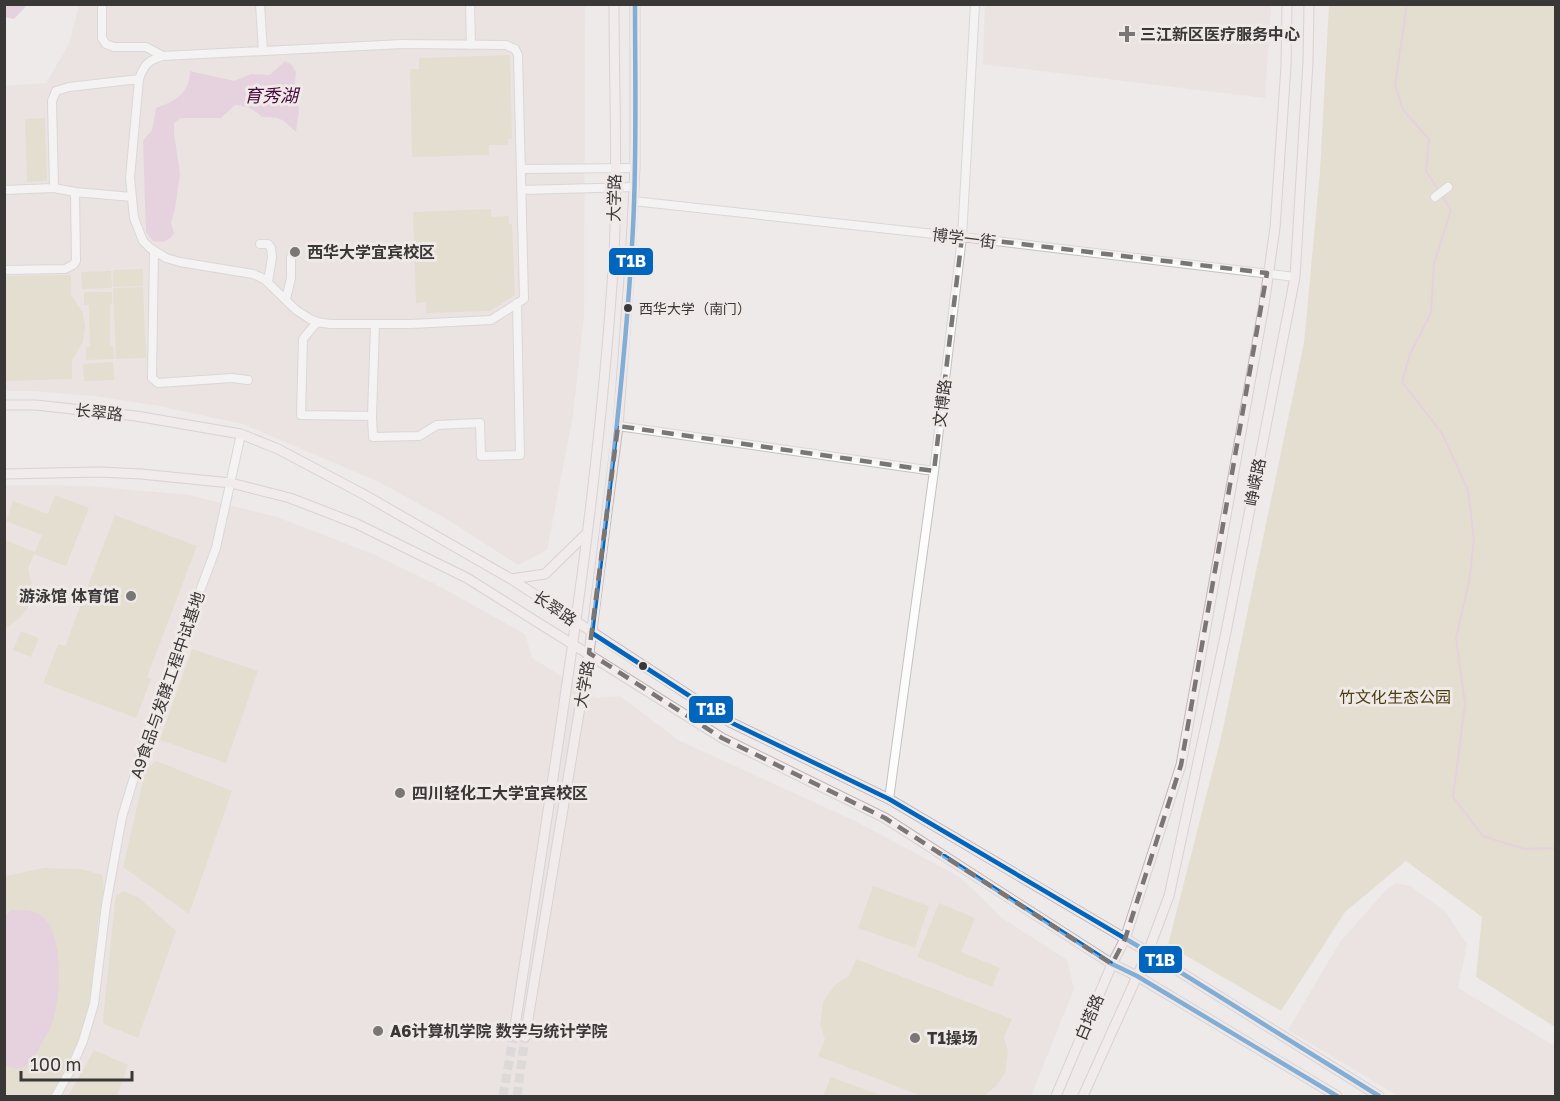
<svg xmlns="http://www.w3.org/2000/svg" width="1560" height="1101" font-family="'Golos Text','Noto Sans SC',sans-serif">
	<rect width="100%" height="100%" fill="#edeae9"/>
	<!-- built -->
	<path fill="#e6dcda" d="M79 5H585L584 315 573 415 547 550 518 565 445 518 379 482 243 424 159 406 95 396 34 391H5V86L46 83 69 44Z
		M985 5H1271L1265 98 983 64Z
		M5 485 89 486 189 495 277 517 373 554 437 585 525 634 532 658 597 698 620 696 678 740 855 821 960 877 1002 918 1067 960 1074 989 1031 1096H5Z
		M1396 883 1410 886 1445 911 1467 944 1458 988 1555 1046V1096H1398L1288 1030 1340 942 1386 890Z"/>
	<!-- green -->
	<path fill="#d9d0b2" d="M1329 5H1555V1027L1476 977 1482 917 1406 861 1345 912 1281 1011 1168 945 1221 738 1304 343 1320 172Z
		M510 55 512 139H508V145H489V155L412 157 410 69H419V58Z
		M45 118 47 181 27 182 25 119Z
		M491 209V217L509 216V224H512L515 295 490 311 426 313V302L416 303 413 212Z
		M143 269V286L113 287V270Z
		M111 271 112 288 82 289 81 272Z
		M71 275V295L83 313 85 327 83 342 72 360V379L5 381V276Z
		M143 287 146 358 116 359 113 288Z
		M84 292H112V304L110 305V346H113L114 359 86 360V347H90L89 305H84Z
		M113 362 114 380 84 381 83 364Z
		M55 495 89 508 66 566 34 554 28 569 32 586 28 607 20 618 6 628 5 631V540L35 552 42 535 6 521 13 501 48 514Z
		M115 515 197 546 147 677 151 679 136 718 43 683 58 644 65 646Z
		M21 631 39 638 31 657 13 650Z
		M192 649 258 671 226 763 160 740Z
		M156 761 232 791 189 914 123 867 146 768Z
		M44 868 82 869 102 875C107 892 99 912 97 930 96 948 97 967 94 985 88 1026 70 1061 50 1096H5V876Z
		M873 886 929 906 915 948 858 928Z
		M123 891 138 897 176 931 138 1038 104 1024 103 1020 115 902 116 896Z
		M939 903 975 918 961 952 1000 968 992 987 917 957Z
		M856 959 1012 1019 1004 1037 1008 1051 1005 1073 997 1085 984 1096H922L818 1056 825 1040 820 1024 823 1002 835 985 849 976Z
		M94 1050 128 1065 117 1096H68Z
		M831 1077 883 1096H823Z"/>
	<!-- water -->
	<path fill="#ddb6d0" d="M4 5 5 4 27 5 14 19 5 17Z
		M285 61 292 65 296 72 295 83 299 112 296 132C282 119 282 117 262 117 253 109 247 106 235 105L221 118H181L174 123V133L180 174 175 209 171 223 174 233C168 242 163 243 153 241L146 232 143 141 152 130 156 108C174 102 190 93 190 71L234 81 251 74 270 75Z
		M12 910C23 910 34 909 43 917 64 935 61 998 52 1023 50 1030 45 1037 42 1043 38 1051 33 1061 26 1066 19 1071 12 1068 4 1065L5 916Z"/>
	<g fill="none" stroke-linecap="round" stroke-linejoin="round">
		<!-- stream -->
		<path stroke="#ddb6d0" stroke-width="2" d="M1407 4 1395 85 1403 110 1429 139 1426 171 1439 191
			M1442 196 1451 210 1434 264 1431 313 1410 354 1402 382 1442 433 1468 490 1474 540 1469 582 1456 638 1465 704 1453 797 1483 836 1524 849 1556 848"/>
		<!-- major-tunnel -->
		<path stroke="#c9c6c5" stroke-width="9" stroke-dasharray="9 4.5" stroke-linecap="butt" d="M503 1096 514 1033
			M517 1096 525 1037"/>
		<!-- minor casing -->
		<g stroke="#c4c1c1" stroke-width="10">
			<path id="minor" d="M102 4V38L106 44 114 47H146L163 56
				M260 4 263 51
				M470 4 471 45
				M403 44 506 45 515 49 518 55 524 299 491 320 411 324H330L317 322 310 319 296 310 264 279 253 274 180 262 166 258 150 248 143 241 134 218 130 178 139 79C144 65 148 60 163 56Z
				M522 169 635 168
				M54 188 75 192 132 197
				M4 190 54 188 52 101 56 91 69 87 139 79
				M522 190 634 187
				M1435 197 1448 187
				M633 201 962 237 1295 277
				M260 244H268L271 248 272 257 268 282
				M154 251 152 378 158 383 232 378 248 380
				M4 270 65 269 73 265 76 261 75 192
				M286 299 291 278V257
				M317 322 303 339 301 415 372 416 373 437 419 436 437 425 480 423 481 456 520 455 517 303
				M372 416 375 325
				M618 426 934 471
				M889 799 934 471 962 237 975 4
				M56 1096 70 1071 83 1041 94 1004 106 905 122 817 150 725 216 548 241 434"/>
		</g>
		<!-- major casing -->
		<g stroke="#c3b6b8" stroke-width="11">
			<path id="major" d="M4 405H36L136 416 241 434 278 449 363 494 511 579 730 722 889 799 1148 952 1379 1096
				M4 474 99 472 141 474 231 483 290 498 357 524 467 578 722 738 885 818 1112 964 1137 976 1337 1096
				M511 579 545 574 587 533
				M514 1033C553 774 598 515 614 254 618 171 614 87 614 4
				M525 1037 589 653 618 426 630 264 635 168V4
				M1056 1096 1112 964 1125 939 1181 765 1264 305 1275 228 1286 66 1287 4
				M1083 1096 1148 952 1169 896 1226 632 1295 277 1308 62 1309 4"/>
		</g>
		<!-- minor -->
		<use href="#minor" stroke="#fcfcfc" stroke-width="8"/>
		<!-- major -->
		<use href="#major" stroke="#f5edef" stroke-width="9"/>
		<!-- bus-1 casing -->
		<g stroke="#efe9e7" stroke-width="9">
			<path id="bus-1" d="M635 4C635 79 637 153 633 227 626 363 609 498 592 633L730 722 889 799 1148 952 1379 1096
				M944 856 1112 964 1137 976 1337 1096"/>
		</g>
		<!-- bus-1 -->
		<use href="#bus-1" stroke="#0065bd" stroke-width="4.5"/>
	</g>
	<!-- marked area -->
	<path d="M0 0H1560V1101H0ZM962 237 1267 273 1181 765 1125 939 1112 964 885 818 722 738 589 653 618 426 934 471Z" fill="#edeae9" fill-opacity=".55" fill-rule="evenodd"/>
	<path fill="none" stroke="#797675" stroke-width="4.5" stroke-dasharray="12 8" stroke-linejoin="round" d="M962 237 1267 273 1181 765 1125 939 1112 964 885 818 722 738 589 653 618 426 934 471Z"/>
	<!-- markers -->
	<g fill="#797675" stroke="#efe9e7" stroke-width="2">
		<path d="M1124 25h6v6h6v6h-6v6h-6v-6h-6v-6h6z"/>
		<circle cx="295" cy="252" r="6"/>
		<circle cx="131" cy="596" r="6"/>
		<circle cx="400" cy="793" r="6"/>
		<circle cx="378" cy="1031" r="6"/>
		<circle cx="915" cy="1038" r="6"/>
	</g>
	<g fill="#3a3737" stroke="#efe9e7" stroke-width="2">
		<circle cx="628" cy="308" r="5"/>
		<circle cx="643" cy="666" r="5"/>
	</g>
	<g text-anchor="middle" stroke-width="6" stroke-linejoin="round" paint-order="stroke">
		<!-- bus labels -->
		<g font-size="14" fill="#3a3737" stroke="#efe9e7" text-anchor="start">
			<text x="639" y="314">西华大学（南门）</text>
		</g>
		<!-- poi labels -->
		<g font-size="16" font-weight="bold" fill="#3a3737" stroke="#efe9e7" text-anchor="start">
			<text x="1140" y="40">三江新区医疗服务中心</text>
			<text x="307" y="258">西华大学宜宾校区</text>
			<text x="119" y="602" text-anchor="end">游泳馆 体育馆</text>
			<text x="412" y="799">四川轻化工大学宜宾校区</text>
			<text x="390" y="1037">A6计算机学院 数学与统计学院</text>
			<text x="927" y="1044">T1操场</text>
		</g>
		<!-- street labels -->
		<g font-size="16" fill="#3a3737" stroke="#efe9e7">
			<text transform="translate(614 198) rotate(-89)" y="6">大学路</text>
			<text transform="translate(964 238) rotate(7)" y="6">博学一街</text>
			<text transform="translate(942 403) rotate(-83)" y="6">文博路</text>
			<text transform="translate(99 412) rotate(6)" y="6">长翠路</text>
			<text transform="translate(1255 482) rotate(-79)" y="6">峥嵘路</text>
			<text transform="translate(555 608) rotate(34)" y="6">长翠路</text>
			<text transform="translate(584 684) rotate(-80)" y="6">大学路</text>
			<text transform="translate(167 685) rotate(-71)" y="6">A9食品与发酵工程中试基地</text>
			<text transform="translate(1089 1017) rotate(-67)" y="6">白塔路</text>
		</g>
		<!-- park labels -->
		<g font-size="16" fill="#4a3d0d" stroke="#efe9e7">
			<text x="1395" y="703">竹文化生态公园</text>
		</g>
		<!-- water labels -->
		<g font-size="18" font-style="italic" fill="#4a0a3d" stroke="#efe9e7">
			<text x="271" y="102">育秀湖</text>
		</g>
	</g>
	<g stroke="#efe9e7" stroke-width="2">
		<rect x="608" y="247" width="46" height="29" rx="6" fill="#0065bd"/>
		<rect x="688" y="695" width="46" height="29" rx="6" fill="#0065bd"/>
		<rect x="1138" y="945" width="45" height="29" rx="6" fill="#0065bd"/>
	</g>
	<g font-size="16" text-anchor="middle" font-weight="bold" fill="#fff">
		<text x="631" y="267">T1B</text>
		<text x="711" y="715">T1B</text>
		<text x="1160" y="966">T1B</text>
	</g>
	<!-- border -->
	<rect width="1560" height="1101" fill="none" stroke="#3a3737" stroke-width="12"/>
	<!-- scale -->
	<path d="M21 1071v9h111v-9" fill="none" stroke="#3a3737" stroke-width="3"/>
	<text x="30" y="1071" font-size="18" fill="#3a3737" stroke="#efe9e7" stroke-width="4.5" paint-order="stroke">100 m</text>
</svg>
